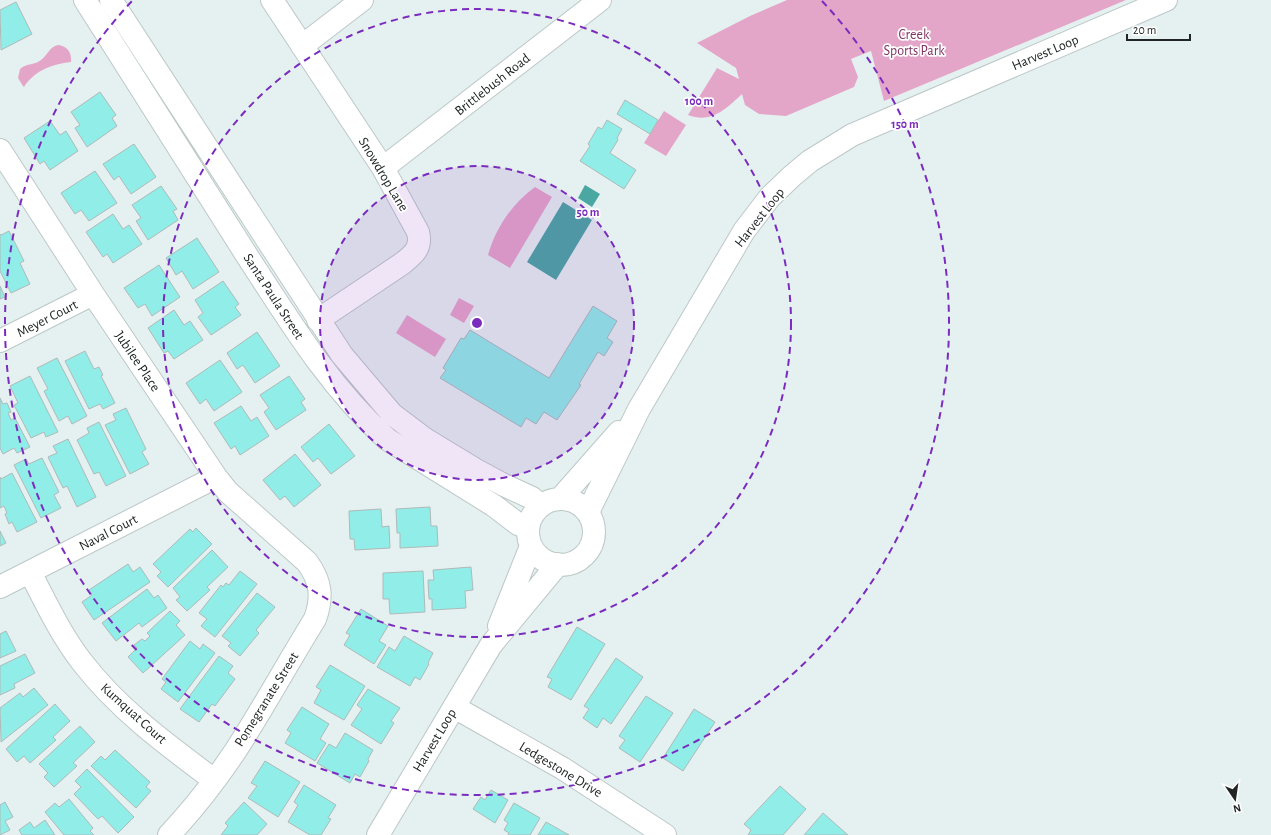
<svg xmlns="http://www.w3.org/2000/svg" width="1271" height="835" font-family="'Alegreya Sans',sans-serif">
	<rect width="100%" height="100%" fill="#e5f1f0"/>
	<!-- green -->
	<path fill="#e4a6c8" d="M787 0H1126L884 101 871 51 851 59 858 77 854 87 786 116 759 114 745 105 742 94C726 109 711 124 688 115L717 68 739 79 736 68 697 43 750 16Z
		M58 45C67 46 72 52 71 62 52 64 34 71 24 87L23 86 18 78 20 69C27 63 35 65 41 60 48 55 49 47 58 45Z
		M664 111 686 125 666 156 644 143Z
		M535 187 552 197 510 268 488 255C496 227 512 204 535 187Z
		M459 298 474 306 464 323 450 315Z
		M407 315 446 339 435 357 396 333Z"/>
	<!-- water -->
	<path fill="#4aa7a2" d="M585 185 600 194 592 207 578 198Z
		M563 202 592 220 556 280 527 262Z"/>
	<!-- building -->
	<path fill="#91ede7" stroke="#aebab9" d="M16 2 32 34 1 50 0 10Z
		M100 92 116 115 112 118 117 126 87 147 75 128 80 125 71 112Z
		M625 100 658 120 650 134 617 114Z
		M607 120 622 129 617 138 618 140 610 153 636 170 624 189 580 161 590 146 588 144 598 127 602 129Z
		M50 121 60 135 66 131 78 151 50 170 44 161 40 164 24 138Z
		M134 144 156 177 131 194 119 176 114 180 103 164Z
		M95 171 117 203 89 221 81 210 75 214 61 193Z
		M161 186 177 209 173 211 178 220 148 240 136 221 141 218 132 205Z
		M113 214 123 229 129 225 142 244 113 263 107 254 103 257 86 232Z
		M9 231 24 261 20 263 30 284 11 293 0 271V234L1 235Z
		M197 238 219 272 193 289 182 271 176 275 166 258Z
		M159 265 180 297 152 316 145 304 138 308 124 288Z
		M223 281 239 304 235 307 241 315 211 335 198 317 203 313 195 300Z
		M0 286 5 297 0 299Z
		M593 306 617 321 607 338 613 342 604 356 598 352 579 384 581 385 557 420 544 412 536 424 526 418 521 427 440 378 446 370 443 368 461 338 464 339 470 330 549 378Z
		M174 310 184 325 190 321 203 340 174 359 168 351 164 353 148 328Z
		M257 332 280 366 255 383 243 365 237 369 227 353Z
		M85 351 94 369 99 367 103 375 101 376 115 403 103 409 100 404 89 409 65 361Z
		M57 358 87 416 72 424 68 416 59 421 44 391 48 389 37 368Z
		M220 360 242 392 214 411 206 399 200 404 186 383Z
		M30 376 58 432 46 437 44 432 31 438 14 405 18 403 10 386Z
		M289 376 305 399 301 402 306 410 276 430 264 412 269 408 260 395Z
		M0 398 3 404 7 403 11 412 8 413 11 420 15 418 30 447 17 453 14 448 3 454 0 448Z
		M241 406 251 421 257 417 269 436 240 455 235 446 231 449 214 423Z
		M126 408 146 449 142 452 149 464 130 474 105 425 116 420 113 414Z
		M99 422 126 476 106 486 99 472 94 474 77 440 89 433 87 428Z
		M329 424 355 456 331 474 318 458 313 462 301 447Z
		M68 439 96 497 77 507 67 486 63 488 48 457 57 453 53 446Z
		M295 454 321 485 294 507 285 496 280 500 263 480Z
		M42 458 59 492 54 495 61 508 41 518 14 465 26 459 29 464Z
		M12 473 37 522 17 532 12 522 9 524 5 514 7 513 4 506 0 508V477L1 479Z
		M430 507 431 526H437L438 546 400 548V533H397L396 509Z
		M381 509 382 527 389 526 390 548 355 550 354 539H350L349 511Z
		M196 528 212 544 168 587 157 576 161 572 153 564 190 529 193 532Z
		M0 531 6 543 0 546Z
		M212 550 228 567 207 587 210 590 187 611 176 600 180 597 173 588Z
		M128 564 133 572 140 567 150 582 94 620 82 602 92 595 89 590Z
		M471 567 473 590 465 591 466 608 432 610V599H429L428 580H434L433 570Z
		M240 571 257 584 215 637 201 626 207 619 199 613 221 585 223 587 226 583 229 585Z
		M423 571 425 612 390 614 389 599H383V573Z
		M147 589 154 598 158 595 167 608 142 627 139 623 116 641 102 623Z
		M257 593 275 607 256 630 259 633 240 656 228 646 231 643 222 636Z
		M361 609 388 626 379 641 386 645 374 664 344 645 350 635 346 633Z
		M170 611 180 621 176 625 185 635 143 673 128 657 137 648 134 645 142 639 145 641 150 636 147 633Z
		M577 627 605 644 571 700 548 687 552 679 547 677Z
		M6 631 16 651 0 658V634Z
		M404 636 433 653 428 663 429 664 420 680 415 677 410 686 377 667 389 647 395 651Z
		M190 641 200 649 203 644 215 653 178 702 161 689 166 682 162 679Z
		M25 654 35 673 14 684 15 688 0 695V666Z
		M219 656 233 666 228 673 235 679 215 706 212 704 199 722 180 709Z
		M616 658 643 677 611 724 603 718 597 728 583 718 589 709 584 706Z
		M330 665 365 686 344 720 314 703 321 690 316 687Z
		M34 688 48 705 1 742 0 708 20 693 23 697Z
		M368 689 400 708 391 721 394 723 381 744 351 725 362 709 357 705Z
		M646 696 673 713 640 762 619 748 625 740 619 736Z
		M55 704 70 721 53 737 56 740 30 763 24 756 17 762 6 749Z
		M302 707 329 724 320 739 326 743 315 761 285 743 291 733 287 730Z
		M694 709 715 722 683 771 663 758Z
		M80 726 95 742 73 763 77 766 54 787 44 777 48 773 39 764Z
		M345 733 373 750 368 759 369 761 360 777 355 774 350 783 317 763 329 744 336 748Z
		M115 750 150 782 146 787 151 791 136 808 91 766 101 756 105 760Z
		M265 761 300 782 278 817 248 798 257 786 251 783Z
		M87 769 134 817 118 833 102 816 98 819 74 794 81 787 75 781Z
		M304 785 336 805 328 818 331 819 321 835H310L288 822 298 805 294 802Z
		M780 786 806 809 783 835H748L751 830 744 824Z
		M491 790 508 800 495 823 473 809 481 797 485 800Z
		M69 799 93 828 90 831 94 835H64L45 812 55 803 59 807Z
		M5 802 13 817 5 821 10 830 0 835V805Z
		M244 802 267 824 257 835H221L228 826 225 823Z
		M514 803 540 818 530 835H508L509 833 504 830 508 823 504 820Z
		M823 813 848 835H804Z
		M45 820 55 835H22L19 830 30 822 34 828Z
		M546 822 569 835H538Z"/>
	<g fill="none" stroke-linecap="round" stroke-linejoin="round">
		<!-- minor casing -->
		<g stroke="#bcc8c7" stroke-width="24">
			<path id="minor" d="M85 0C138 84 191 168 244 251 287 317 328 386 387 439L493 505 518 524 528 528
				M111 0 342 355 392 414 425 439 476 470 504 485 532 498 541 506
				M272 0 383 168 418 232C422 248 414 254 403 263L318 320
				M302 46 362 0
				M0 150 93 294 216 477 228 492 307 562C321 581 323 597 315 619 292 656 271 694 248 731 226 767 198 804 169 835
				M383 168 600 0
				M0 341 93 294
				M560 499 619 432
				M528 532a33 33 0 1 1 66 0a33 33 0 1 1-66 0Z
				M588 512 639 409 744 231 770 197 792 176 810 161 852 135 1166 0
				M30 572C46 603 61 635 82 662 118 709 167 745 214 780
				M0 587 216 477
				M499 626 531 546
				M454 707 562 768 665 835
				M378 835 491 645 558 564"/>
		</g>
		<!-- minor -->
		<use href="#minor" stroke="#fff" stroke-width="22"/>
	</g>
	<!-- distance rings -->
	<circle cx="477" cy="323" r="157" fill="#7b2cbf" fill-opacity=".12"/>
	<g fill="none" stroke="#7b2cbf" stroke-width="2" stroke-dasharray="7 5">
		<circle cx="477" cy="323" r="157"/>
		<circle cx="477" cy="323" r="314"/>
		<path d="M822 1A472 472 0 1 1 132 1"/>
	</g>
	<g text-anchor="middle" stroke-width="3.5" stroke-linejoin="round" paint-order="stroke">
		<!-- park labels -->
		<g font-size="14" fill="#7d3361" stroke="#fff">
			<text x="914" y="39">Creek<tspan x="914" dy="16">Sports Park</tspan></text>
		</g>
		<!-- street labels -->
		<g font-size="14" fill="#212525" stroke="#fff">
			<text transform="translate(1045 52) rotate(-23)" y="5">Harvest Loop</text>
			<text transform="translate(492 84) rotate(-38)" y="5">Brittlebush Road</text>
			<text transform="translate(384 174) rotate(59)" y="5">Snowdrop Lane</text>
			<text transform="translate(759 217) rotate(-52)" y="5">Harvest Loop</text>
			<text transform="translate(274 296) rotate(57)" y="5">Santa Paula Street</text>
			<text transform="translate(47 318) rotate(-27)" y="5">Meyer Court</text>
			<text transform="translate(138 361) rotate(56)" y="5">Jubilee Place</text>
			<text transform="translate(108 532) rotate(-27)" y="5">Naval Court</text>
			<text transform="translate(266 699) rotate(-58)" y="5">Pomegranate Street</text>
			<text transform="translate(134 713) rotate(42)" y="5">Kumquat Court</text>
			<text transform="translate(434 740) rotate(-59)" y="5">Harvest Loop</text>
			<text transform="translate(561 769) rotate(31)" y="5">Ledgestone Drive</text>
		</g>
	</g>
	<circle cx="477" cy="323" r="6" fill="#7b2cbf" stroke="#fff" stroke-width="2"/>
	<g font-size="12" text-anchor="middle" font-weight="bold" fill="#7b2cbf" stroke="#fff" stroke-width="3.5" stroke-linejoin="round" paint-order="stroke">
		<text x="699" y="105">100 m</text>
		<text x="905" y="128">150 m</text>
		<text x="588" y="216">50 m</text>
	</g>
	<!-- north arrow -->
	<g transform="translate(1235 799) rotate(167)" stroke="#ffffff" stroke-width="3" paint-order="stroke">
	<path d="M0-3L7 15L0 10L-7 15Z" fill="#212525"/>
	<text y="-6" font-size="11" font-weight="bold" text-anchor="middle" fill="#212525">N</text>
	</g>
	<!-- scale -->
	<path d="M1127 34v6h63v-6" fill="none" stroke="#212525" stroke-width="2"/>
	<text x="1133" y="34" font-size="12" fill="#212525" stroke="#ffffff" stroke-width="3" paint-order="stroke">20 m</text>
</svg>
